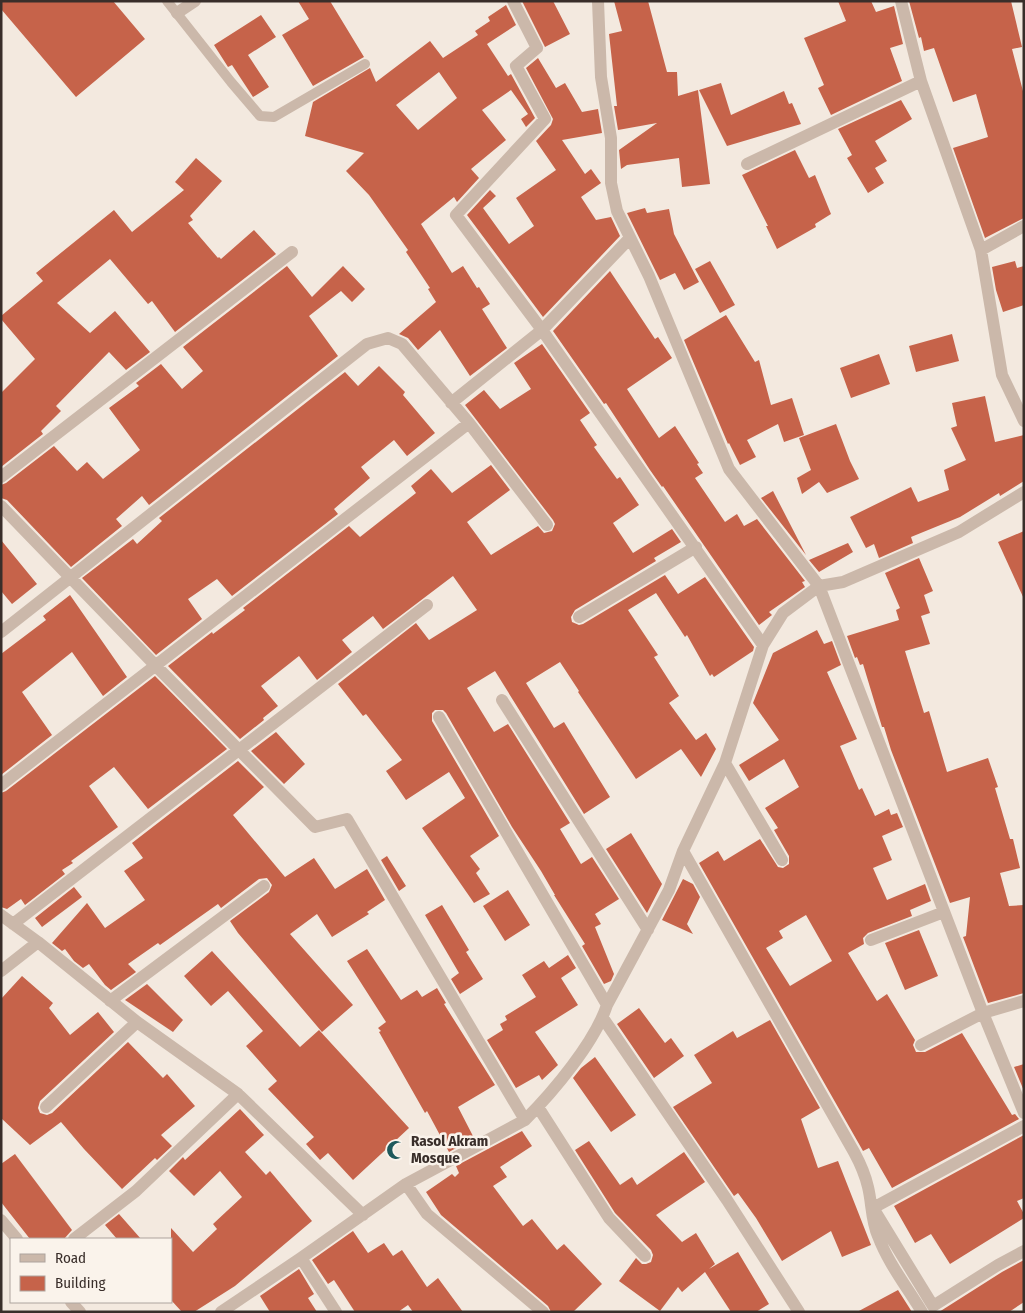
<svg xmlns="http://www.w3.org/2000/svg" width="1025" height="1313" font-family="'Fira Sans Condensed',sans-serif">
	<rect width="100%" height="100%" fill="#f3e9df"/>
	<!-- building -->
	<path fill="#c6634a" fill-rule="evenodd" d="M1 1H113L145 39 76 97 1 9Z
		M298 1H330L364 57 313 86 282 35 309 19Z
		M522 1H553L570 34 545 47Z
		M614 1H648L667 72H677L678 96 698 90 710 184 682 187 679 158 627 165 621 169 619 150 657 123 618 130 614 106H617L609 34 622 31Z
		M838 1H871L876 12 894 6 903 44 890 48 902 81 831 115 818 88 824 85 804 38 846 21Z
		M909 1H1011L1022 47 1012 49 1024 95V218L985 238 953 148 988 137 976 94 953 102 934 48 924 51 921 37 919 38Z
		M506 5 516 25 487 44 508 76 511 74 535 118 526 127 521 119 528 114 511 90 482 110 506 140 471 169 479 178 457 202 454 197 421 224 452 273 463 266 477 288 479 287 490 304 482 309 507 348 470 376 440 330 418 350 408 338 399 334 436 302 428 289 430 288 406 252 408 250 369 195 346 171 364 153 305 136 313 102 370 68 376 82 430 41 443 58 478 35 475 31 490 21 488 17ZM439 72 457 98 418 130 396 105Z
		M261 15 276 37 248 55 269 87 253 97 232 65 228 67 214 45Z
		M538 58 556 88 565 83 582 112 598 109 602 133 562 140 585 174 591 169 601 183 581 197 596 220 611 217 620 236 543 317 467 215 490 190 496 196 483 208 509 244 534 226 516 198 556 170 536 141 551 125 553 119 526 68Z
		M721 83 731 115 784 91 789 104 792 103 801 124 727 146 699 90Z
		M901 100 912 119 875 141 887 161 875 168 884 183 868 193 847 158 852 155 838 129Z
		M795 150 809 178 815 175 831 214 815 224 816 227 777 249 766 226H768L742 175Z
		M196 158 222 181 190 216 193 220 188 223 218 258 219 257 221 259 254 230 276 254 175 332 152 301 148 304 110 259 57 303 90 333 115 311 150 352 126 370 109 352 56 406 61 411 41 431 43 434 1 467V393L35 359 1 319V316L43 281 36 273 114 210 132 232 184 190 175 182Z
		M645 208 647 213 669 209 674 234 699 282 684 290 675 273 660 280 627 213Z
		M710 261 735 305 720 313 695 269Z
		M1015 261 1017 268 1024 266V305L1003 312 996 290 992 267Z
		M287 266 312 297 343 266 365 289 352 302 341 291 309 316 338 356 149 505 142 496 116 519 122 526 71 567 7 500 1 498V485L6 483 54 446 77 471 87 462 103 479 140 450 109 408 139 386 136 383 161 364 182 389 203 371 183 347Z
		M610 271 655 339 658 337 672 358 627 389 659 438 675 426 699 463 697 464 703 473 695 478 725 522 737 514 744 526 757 519 805 581 802 582 805 587 769 612 772 615 759 625 663 486 662 487 650 470 606 403 604 404 553 331Z
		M726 315 755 362 759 360 771 405 792 398 804 435 784 442 778 424 747 440 756 457 740 465 729 443 728 444 684 340Z
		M952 334 959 361 916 372 909 346Z
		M542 344 590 413 580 420 597 445 594 447 617 479 620 477 639 505 613 523 633 553 672 529 681 542 654 558 656 561 575 610 571 617 572 622 579 625 583 624 665 575 678 594 705 577 754 647 753 651 714 677 712 674 710 676 687 635 685 637 656 593 628 610 658 655 654 657 679 696 669 703 696 740 706 733 716 749 701 777 681 749 636 779 578 692 579 691 560 662 526 683 554 728 564 722 610 797 584 814 495 671 467 688 494 732 508 724 570 823 560 829 581 864 592 857 619 899 595 914 601 924 595 927 614 974 611 981 604 984 582 946 585 944 554 895H555L541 871 512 827 446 713 443 710H435L432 713V721L499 836 470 856 480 869 476 873 490 894 474 903 422 828 465 798 449 772 406 800 386 771 402 760 366 714 363 716 338 684 416 623 429 640 477 610 453 576 383 629 373 616 342 640 352 652 317 680 299 656 261 686 278 706 263 718 264 720 240 739 168 666 212 632 213 634 245 610 243 608 349 526 360 537 416 493 411 486 431 469 452 493 491 465 510 490 467 522 491 555 538 526 544 533 552 531 555 524 553 520 465 405 484 390 500 409 531 389 514 363Z
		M879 354 890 384 851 398 840 368Z
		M379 366 405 392 403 395 435 433 407 456 394 440 361 467 370 478 334 509 338 514 232 596 217 579 188 599 202 619 156 655 82 578 133 539 137 544 162 521 159 518 345 372 358 386Z
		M985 396 995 442 1024 435V481L1000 496 999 493 960 517 911 537 913 543 879 558 874 544 866 548 850 517 911 487 918 502 949 490 944 470 966 460 951 428 957 426 952 403Z
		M836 424 850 461 859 479 827 493 819 482 802 494 797 478 811 470 799 438Z
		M773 491 806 555 761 498Z
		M1024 531V599L998 542Z
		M1 540 37 584 12 604 1 591Z
		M848 543 853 552 819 572 809 560Z
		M919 558 933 591 924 595 930 613 921 616 930 644 905 651 924 713 929 711 947 772 988 758 998 787 995 788 1010 839H1013L1020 868 1000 873 1009 906 1024 905V993L988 1003 963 937 966 936 970 897 950 903 891 750 884 727H882L863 664 860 665 857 657 855 658 847 636 899 620 896 610 900 608 885 573Z
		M70 595 127 677 103 696 72 652 22 692 52 735 1 775V654L46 620 43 616Z
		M817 630 824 644 832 641 841 665 827 672 857 739 840 746 859 790 862 788 875 816 889 809 891 815 897 813 903 827 882 836 892 860 873 868 887 900 925 884 931 901 910 910 912 916 868 933 863 938 864 944 848 953 877 1001 887 994 915 1040 913 1045 916 1052H925L962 1033 1012 1115 1015 1114 1019 1119 892 1188 869 1148 863 1151 699 863 718 851 724 861 760 839 778 867 783 868 789 864V856L774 830 778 828 765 808 799 787 784 759 749 781 739 765 779 740 753 703 773 653ZM806 915 832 961 790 986 766 948 783 938 779 931Z
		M155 676 227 749 148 809 114 767 89 786 118 827 71 861 73 863 62 870 65 874 25 905 21 899 7 909 1 907V793L6 791Z
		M276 732 305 764 284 784 251 751Z
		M238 761 264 787 233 815 285 877 314 858 335 889 367 869 385 900 367 912 369 914 332 937 317 914 290 934 353 1005 322 1032 238 933 230 921 269 892 272 885 267 878 259 879 221 908 218 904 160 945 158 943 128 964 136 972 111 990 105 985 89 964 83 968 74 961 65 949 62 951 52 943 87 903 105 928 145 900 124 871 143 858 132 843Z
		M631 833 662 884 647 913 606 849Z
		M387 856 406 886 399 891 381 860Z
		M683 879 693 884 700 897 687 924 693 934 662 920Z
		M74 887 82 897 42 927 35 918Z
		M508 890 530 925 505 941 483 906Z
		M442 905 469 950 466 952 483 979 460 994 451 979 459 973 425 915Z
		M919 930 938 976 905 990 885 943Z
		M367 949 401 1000 417 990 422 997 437 988 446 1003 444 1004 495 1085 458 1107 474 1138 449 1152 427 1111 425 1113 379 1032 381 1031 378 1028 386 1022 347 961Z
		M212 951 300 1047 319 1030 409 1128 353 1180 328 1153 320 1160 306 1144 314 1137 268 1089 277 1081 246 1046 263 1031 228 991 211 1006 184 976Z
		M568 955 576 968 561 978 578 1005 535 1032 558 1065 542 1080 539 1075 516 1088 487 1040 503 1030 500 1024 507 1020 505 1016 536 997 522 975 544 961 549 968Z
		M22 976 53 1003 49 1008 70 1035 98 1012 114 1032 40 1101 38 1108 40 1113 47 1115 52 1113 128 1042 163 1078 167 1074 195 1106 161 1135 172 1146 157 1160 155 1158 122 1189 84 1149 61 1122 30 1145 1 1118V999Z
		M147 984 183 1020 173 1032 125 1000Z
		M639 1008 665 1043 671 1038 684 1056 654 1078 617 1024Z
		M770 1020 820 1108 801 1119 818 1168 838 1161 871 1245 842 1257 831 1231 782 1261 756 1218 738 1193 734 1196 673 1107 712 1083 694 1055 733 1031 737 1038Z
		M595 1057 636 1115 611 1132 573 1078 581 1068Z
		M1024 1064V1091L1014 1067Z
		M240 1109 264 1135 245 1152 266 1175 270 1171 312 1221 235 1286 194 1312H182L171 1300V1228L193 1252 217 1229 213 1224 242 1197 220 1171 194 1196 169 1171 183 1157 185 1160Z
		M522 1131 532 1146 500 1167 507 1177 493 1186 523 1226 532 1219 557 1250 564 1244 602 1284 573 1312H551L548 1306 441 1215 426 1192 452 1174 455 1177 459 1173 456 1166Z
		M1024 1135V1198L1017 1201 1024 1214V1218L950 1264 931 1234 915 1243 894 1206Z
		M589 1141 620 1185 632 1177 637 1185 684 1152 705 1182 656 1215 682 1242 696 1233 715 1264 709 1269 738 1252 769 1304 756 1312H731L705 1272 682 1292 678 1287 660 1311 619 1281 636 1258 642 1264H646L651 1262 653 1255 651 1250 615 1213 575 1150Z
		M15 1154 72 1230 64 1239H30L1 1202V1164Z
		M119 1214 141 1239H117L105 1225Z
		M353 1231 368 1253 384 1243 393 1256 402 1250 427 1287 438 1278 463 1312H413L408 1305 398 1312H355L334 1280 328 1284 312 1260Z
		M1024 1260V1302L1009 1312H939L1002 1272Z
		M299 1269 314 1294 308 1298 317 1312H270L260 1296Z
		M898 1290 912 1312H857Z"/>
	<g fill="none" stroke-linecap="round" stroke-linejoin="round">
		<!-- lane -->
		<path stroke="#cbb8aa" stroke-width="10" d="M167 1 231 82 260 116 274 117 365 64"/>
		<!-- street -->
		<path stroke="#cbb8aa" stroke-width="12" d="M513 1 537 48 516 66 545 119 456 215 542 330 763 645
			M598 1 601 77 611 138V183L617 211 649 276 729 469 819 586 983 1013 1024 1113
			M901 1 921 81 981 250 1002 375 1024 421
			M177 13 195 1
			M747 164 921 81
			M981 250 1024 226
			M451 403 542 330 630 238
			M1 477 292 252
			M1 506 156 666 315 827 347 819 525 1120
			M579 617 696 547
			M1 632 367 344 388 338 402 344 469 423 547 525
			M502 700 648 930
			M439 717 607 1005
			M725 763 782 860
			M1 785 469 423
			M683 851 854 1152C860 1163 865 1174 868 1187 872 1203 871 1220 878 1236 888 1263 907 1287 922 1312
			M1 915 38 942 137 1022 238 1094 363 1215
			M13 924 427 605
			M871 940 944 912
			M1 971 38 942
			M110 1001 264 886
			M603 1018 727 1200 799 1312
			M921 1045 983 1013 1024 1001
			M46 1107 137 1022
			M538 1107 609 1218 645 1256
			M1024 1126 873 1208 933 1306 998 1265 1024 1251
			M406 1184 427 1214 543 1312
			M1 1220 17 1239
			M74 1239 136 1191 238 1094
			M301 1258 336 1312
			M71 1302 80 1312
			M221 1312 301 1258 406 1184 525 1120C553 1092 595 1042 607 1005L669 890 683 851 725 763 763 645 783 613 819 586 843 582 959 532 1024 492"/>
	</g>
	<!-- icons -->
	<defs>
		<g id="mosque-bare" transform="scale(1.5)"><path d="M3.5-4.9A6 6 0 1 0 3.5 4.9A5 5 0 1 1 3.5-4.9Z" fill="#1f595b" stroke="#faf3eb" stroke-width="2.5" paint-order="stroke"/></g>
	</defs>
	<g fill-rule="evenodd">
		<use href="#mosque-bare" x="396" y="1150"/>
	</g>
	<g text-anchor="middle" stroke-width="5" stroke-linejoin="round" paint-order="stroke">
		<!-- poi labels -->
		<g font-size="15" font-weight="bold" fill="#392e2a" stroke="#faf3eb" text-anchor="start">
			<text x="411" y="1146">Rasol Akram<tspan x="411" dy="17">Mosque</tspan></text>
		</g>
	</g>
	<!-- border -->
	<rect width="1025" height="1313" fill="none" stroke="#392e2a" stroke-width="5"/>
	<!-- legend -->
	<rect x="10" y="1238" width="162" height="65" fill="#faf3eb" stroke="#ada49e"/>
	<rect x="20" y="1254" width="25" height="8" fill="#cbb8aa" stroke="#ada49e"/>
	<text x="55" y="1263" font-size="15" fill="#392e2a">Road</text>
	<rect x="20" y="1276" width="25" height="15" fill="#c6634a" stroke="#ada49e"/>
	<text x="55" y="1288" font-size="15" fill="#392e2a">Building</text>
</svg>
